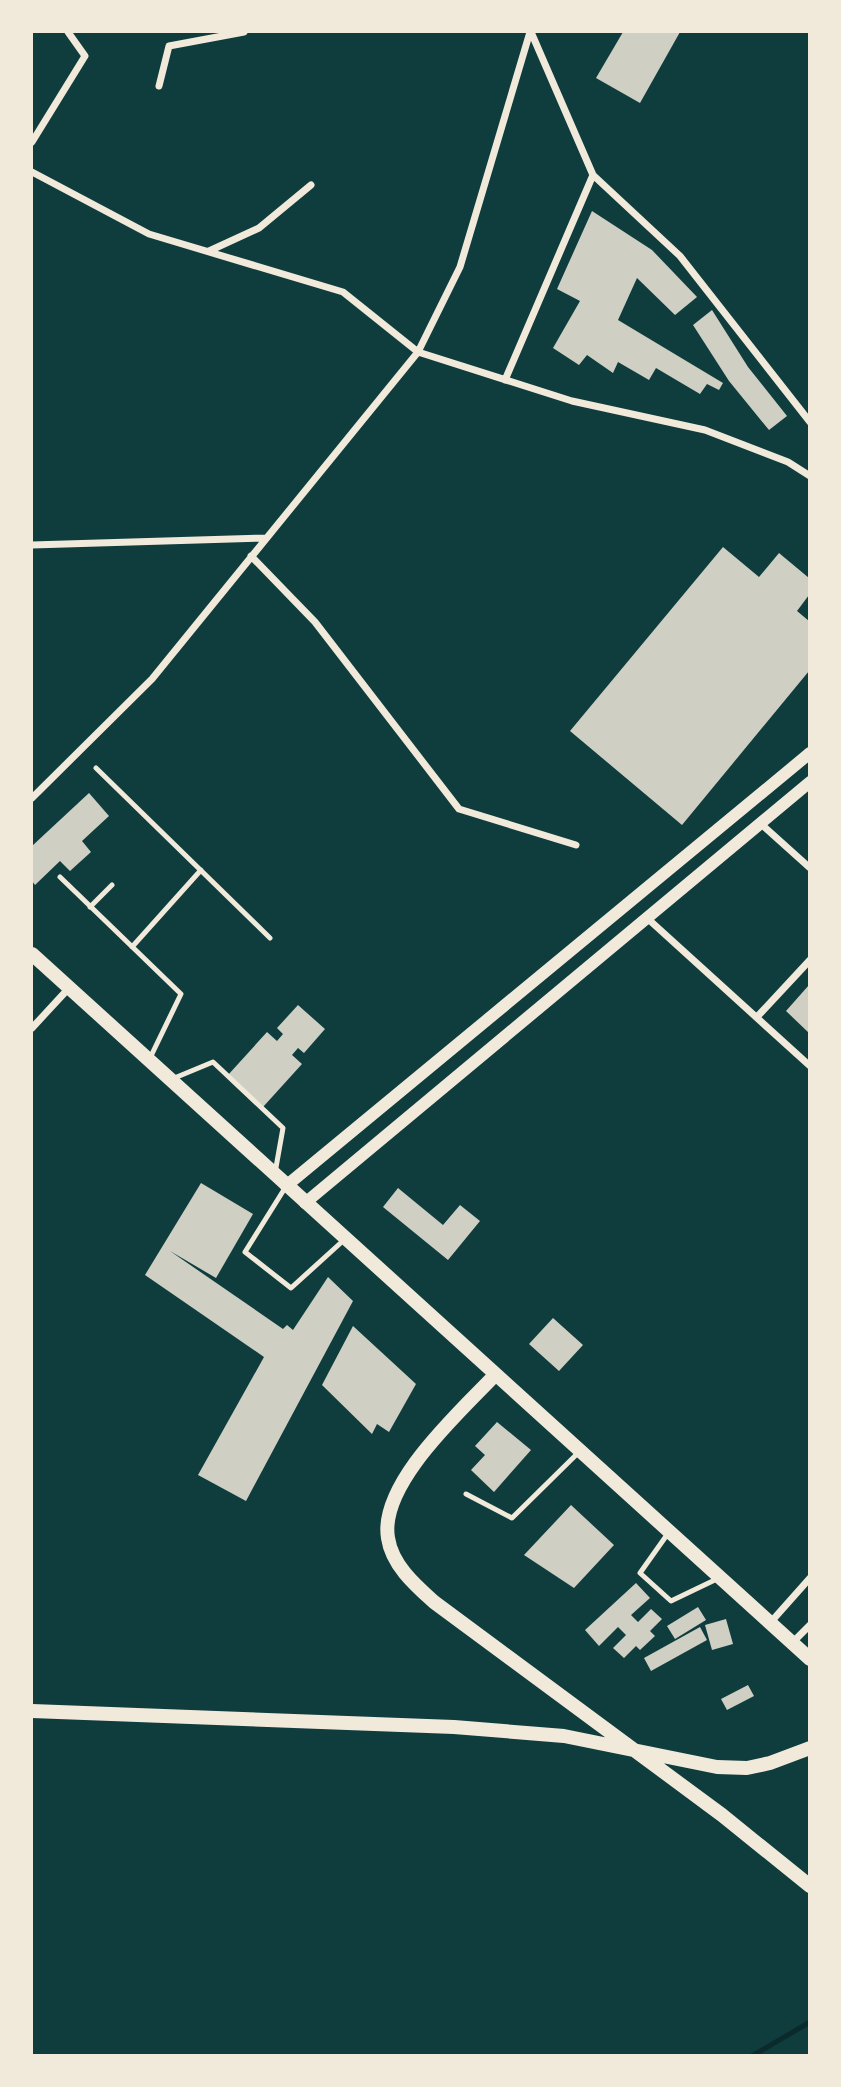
<svg xmlns="http://www.w3.org/2000/svg" width="841" height="2087" font-family="Cabin,sans-serif">
	<rect width="100%" height="100%" fill="#0f3d3e"/>
	<g fill="none" stroke-linecap="round" stroke-linejoin="round">
		<!-- stream -->
		<path stroke="#0a2a2b" stroke-width="5" d="M752 2056 810 2022"/>
	</g>
	<!-- building -->
	<path fill="#cfcfc3" d="M623 32H680L640 103 596 78Z
		M592 211 652 250 697 297 675 315 637 278 618 320 723 383 719 390 707 384 700 394 656 368 649 380 618 362 613 373 587 355 579 365 553 348 580 301 557 289Z
		M712 310 748 367 787 416 769 430 729 381 693 325Z
		M723 547 759 577 779 553 809 578V595L797 611 809 621V671L682 825 570 731Z
		M89 793 109 816 82 841 91 852 70 871 60 861 35 885 32 881V846Z
		M809 985V1033L786 1011Z
		M298 1005 325 1029 304 1053 298 1048 292 1055 302 1064 263 1107 228 1075 267 1032 277 1041 283 1034 277 1028Z
		M201 1183 253 1214 216 1278 170 1251 283 1329 287 1325 293 1330 328 1277 353 1301 246 1501 198 1475 264 1357 145 1275Z
		M398 1188 443 1225 460 1205 480 1221 448 1260 383 1207Z
		M553 1318 583 1345 559 1371 529 1344Z
		M353 1326 416 1384 389 1432 377 1424 372 1434 322 1385Z
		M497 1422 531 1450 494 1492 471 1470 485 1455 475 1446Z
		M571 1505 614 1545 574 1588 524 1555Z
		M636 1583 650 1598 631 1615 638 1622 651 1609 662 1619 650 1631 655 1636 640 1650 636 1646 624 1658 613 1648 626 1635 618 1627 599 1646 585 1630Z
		M698 1607 706 1620 675 1639 667 1626Z
		M726 1619 733 1644 712 1650 705 1625Z
		M700 1627 707 1640 651 1671 644 1658Z
		M748 1685 754 1696 727 1710 721 1699Z"/>
	<g fill="none" stroke-linecap="round" stroke-linejoin="round">
		<!-- service -->
		<path stroke="#f1e9da" stroke-width="5" d="M96 768 270 938
			M60 877 181 994 150 1058
			M90 907 112 885
			M132 947 201 870
			M172 1079 213 1062 283 1128 275 1173
			M285 1188 245 1252 291 1288 345 1239
			M466 1494 512 1518 579 1452
			M669 1532 640 1573 671 1601 719 1578"/>
		<!-- minor -->
		<path stroke="#f1e9da" stroke-width="7" d="M531 32 593 175 680 256 810 422
			M159 86 169 46 244 32
			M32 142 85 56 68 32
			M32 172 149 234 343 292 418 352 572 401 705 430 788 462 810 476
			M209 251 259 228 311 185
			M505 380 593 175
			M32 545 266 538
			M251 556 315 622 459 809 576 845
			M32 798 152 679 418 352 460 267 530 32
			M760 823 810 868
			M647 918 810 1066
			M757 1017 810 960
			M32 1028 69 988
			M770 1623 810 1578
			M792 1643 810 1625"/>
		<!-- tertiary -->
		<path stroke="#f1e9da" stroke-width="12" d="M286 1186 810 753
			M305 1203 810 782"/>
		<!-- secondary -->
		<path stroke="#f1e9da" stroke-width="14" d="M32 954 810 1659
			M494 1376C460 1412 379 1484 388 1538 392 1565 415 1585 434 1602L722 1815 810 1886
			M32 1711 454 1727 564 1736 717 1767 747 1768 770 1763 810 1748"/>
	</g>
	<!-- border -->
	<rect width="841" height="2087" fill="none" stroke="#f1e9da" stroke-width="66"/>
</svg>
